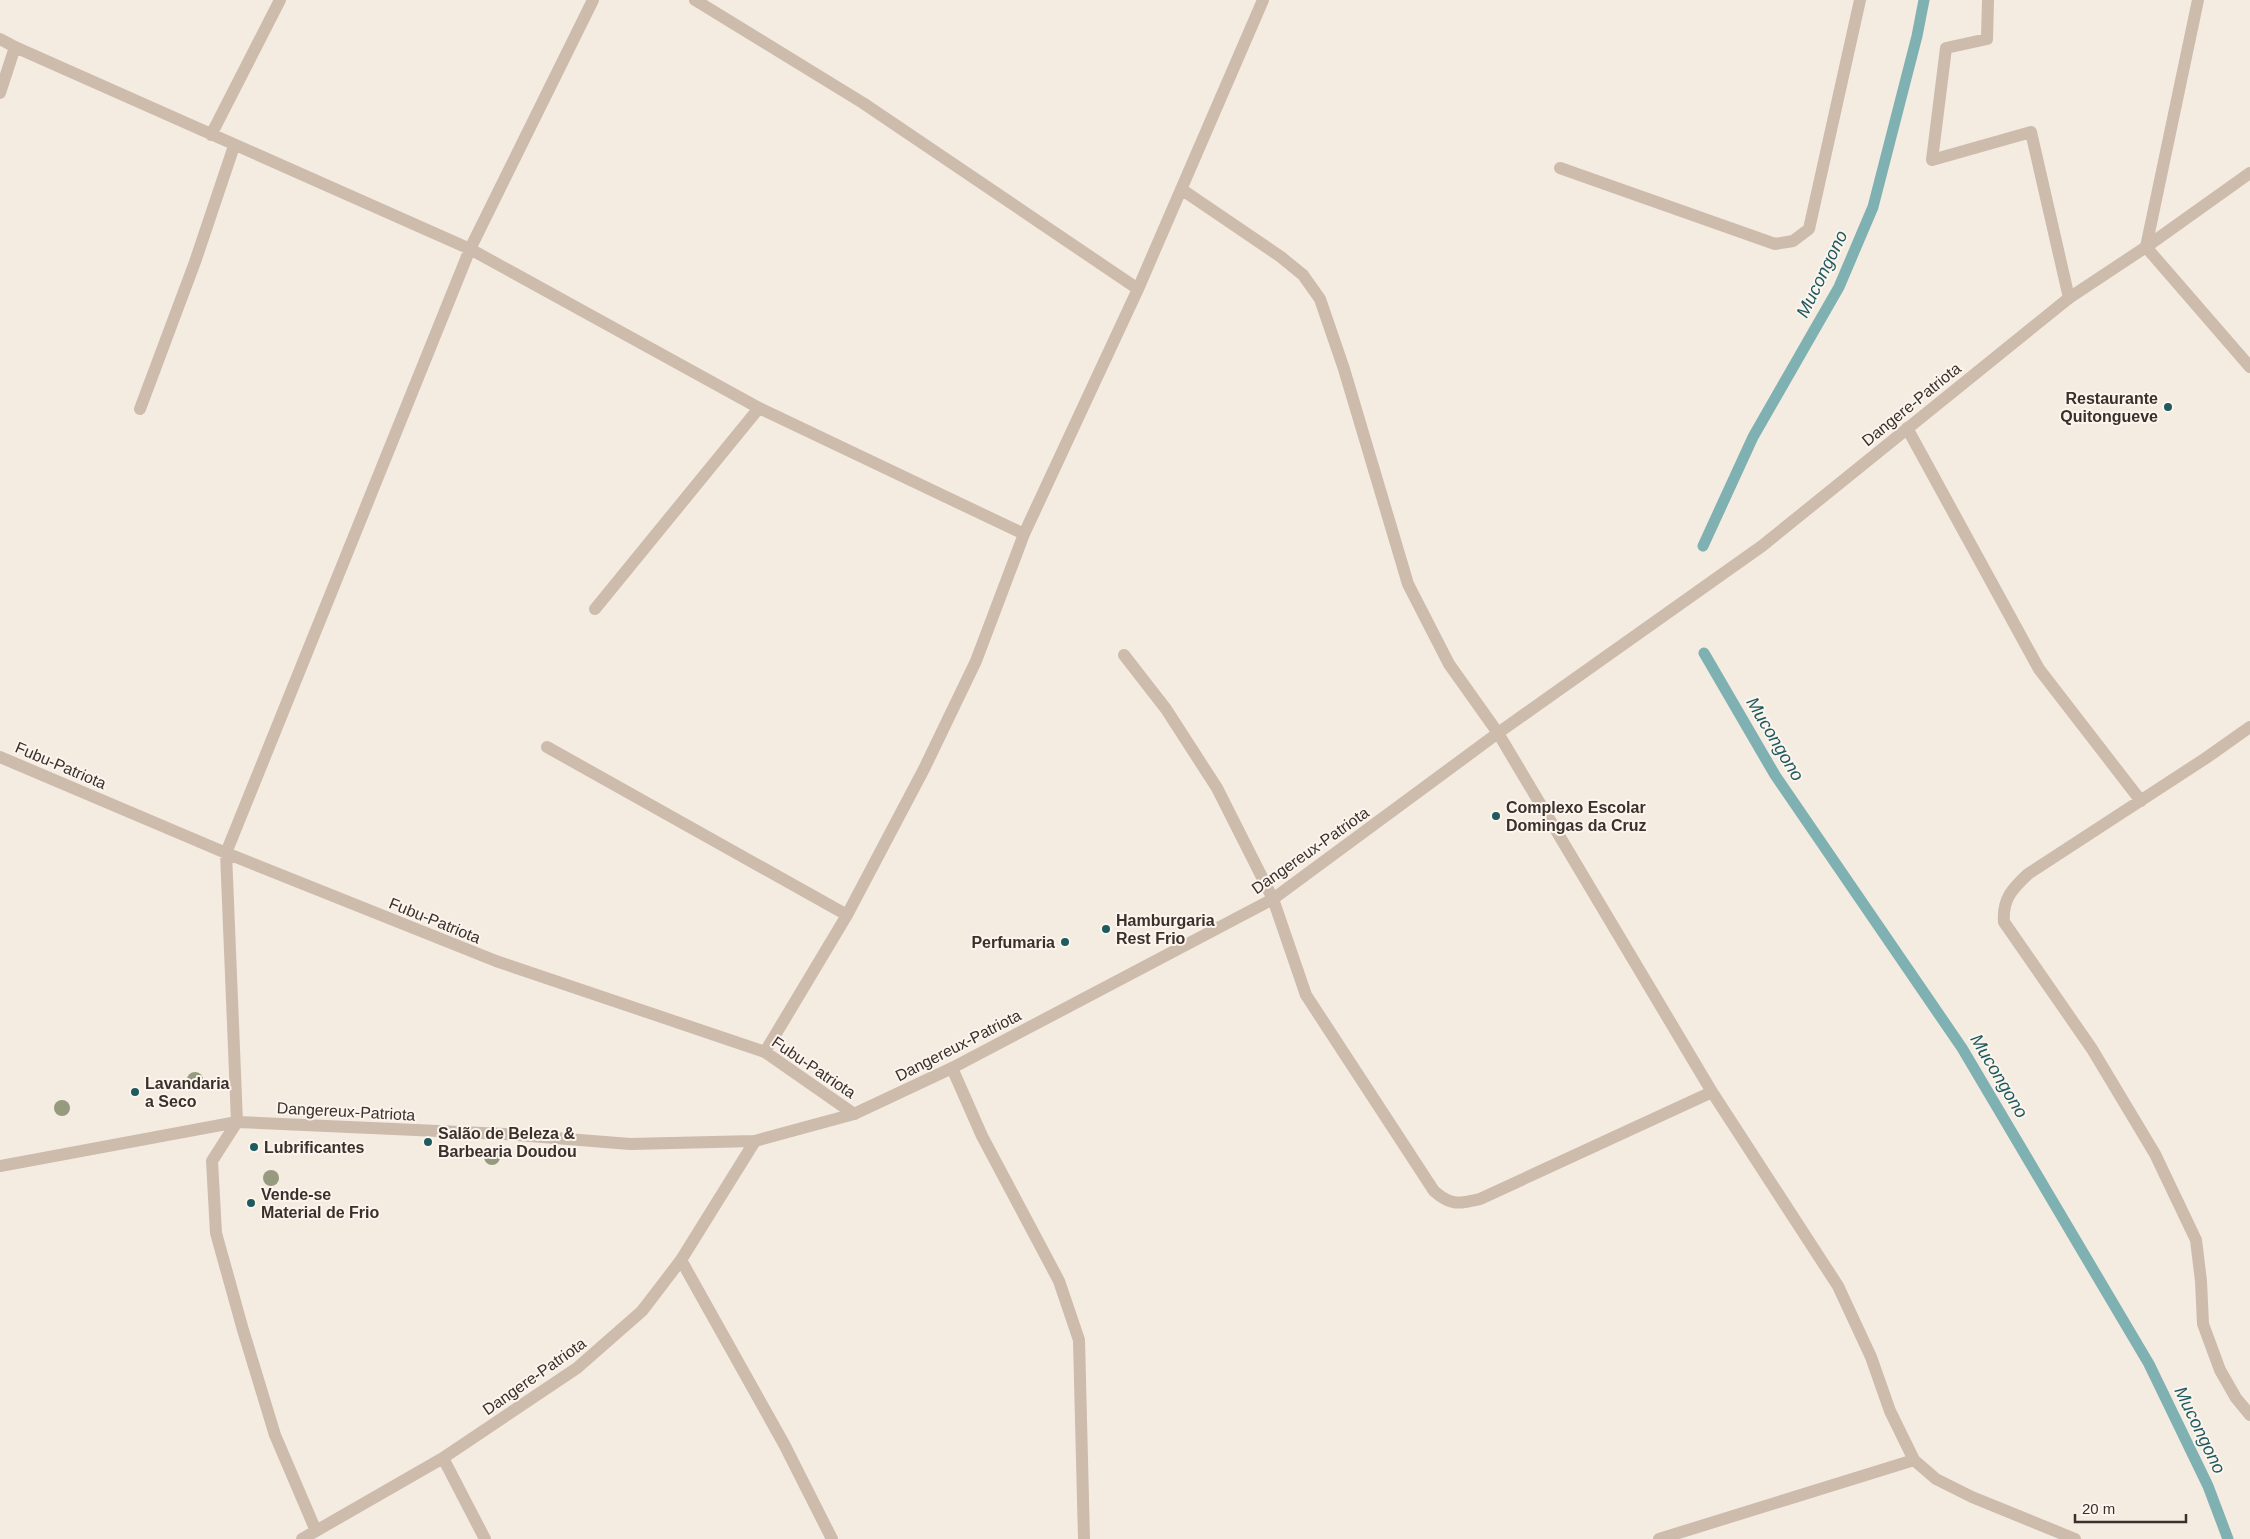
<svg xmlns="http://www.w3.org/2000/svg" width="2250" height="1539" font-family="Helvetica,sans-serif">
	<rect width="100%" height="100%" fill="#f4ebe1"/>
	<g fill="none" stroke-linecap="round" stroke-linejoin="round">
		<!-- stream -->
		<path stroke="#7fb0b2" stroke-width="11" d="M1703 546 1753 437 1839 287 1873 207 1917 36 1924 0
			M1704 653 1775 775 1962 1048 2007 1124 2149 1364 2208 1486 2228 1539"/>
		<!-- minor -->
		<path stroke="#cdbbac" stroke-width="12" d="M695 0 863 103 1138 289
			M1988 0 1987 39 1946 48 1932 160 2031 132 2069 298
			M2198 0 2146 247 2250 367
			M0 39 15 47 0 93
			M15 47 470 249 759 408 1024 534
			M211 135 280 0
			M1560 168 1775 244 1793 241 1809 229 1860 0
			M1181 189 1281 257 1303 275 1320 299 1344 369 1408 584 1449 664 1498 733 1712 1092 1838 1286 1871 1357 1890 1411 1914 1460 1936 1479 1972 1497 2075 1539
			M140 409 195 262 234 146
			M1907 428 2039 669 2141 801
			M595 609 759 408
			M1124 655 1166 709 1217 788 1273 899 1306 995 1434 1191C1451 1206 1459 1204 1480 1199L1712 1092
			M2250 727 2206 758 2028 874C2013 888 2002 899 2004 922L2092 1049 2155 1154 2196 1240 2201 1281 2203 1324 2220 1370 2236 1398 2250 1415
			M547 747 847 915
			M0 757 226 853 496 961 765 1052 854 1114
			M765 1052 847 915 924 769 976 661 1024 534 1138 289 1263 0
			M952 1068 982 1136 1059 1281 1079 1340 1084 1539
			M681 1260 784 1444 832 1539
			M443 1458 485 1539
			M316 1531 275 1435 243 1330 216 1233 212 1161 237 1122 226 853 470 249 593 0
			M302 1539 443 1458 577 1368 642 1311 681 1260 755 1141
			M1659 1539 1914 1460"/>
		<!-- tertiary -->
		<path stroke="#cdbbac" stroke-width="12" d="M0 1166 237 1122 505 1134 630 1144 755 1141 854 1114 952 1068 1273 899 1498 733 1762 546 2069 298 2146 247 2250 173"/>
	</g>
	<!-- trees -->
	<g fill="#969b7f">
		<circle cx="195" cy="1080" r="8"/>
		<circle cx="62" cy="1108" r="8"/>
		<circle cx="492" cy="1157" r="8"/>
		<circle cx="271" cy="1178" r="8"/>
	</g>
	<!-- markers -->
	<g fill="#1f5a5e" stroke="#fbf5ee" stroke-width="2">
		<circle cx="2168" cy="407" r="5"/>
		<circle cx="1496" cy="816" r="5"/>
		<circle cx="1106" cy="929" r="5"/>
		<circle cx="1065" cy="942" r="5"/>
		<circle cx="135" cy="1092" r="5"/>
		<circle cx="428" cy="1142" r="5"/>
		<circle cx="254" cy="1147" r="5"/>
		<circle cx="251" cy="1203" r="5"/>
	</g>
	<g text-anchor="middle" stroke-width="4" stroke-linejoin="round" paint-order="stroke">
		<!-- poi labels -->
		<g font-size="16" font-weight="bold" fill="#3b302b" stroke="#fbf5ee" text-anchor="start">
			<text x="2158" y="404" text-anchor="end">Restaurante<tspan x="2158" dy="18">Quitongueve</tspan></text>
			<text x="1506" y="813">Complexo Escolar<tspan x="1506" dy="18">Domingas da Cruz</tspan></text>
			<text x="1116" y="926">Hamburgaria<tspan x="1116" dy="18">Rest Frio</tspan></text>
			<text x="1055" y="948" text-anchor="end">Perfumaria</text>
			<text x="145" y="1089">Lavandaria<tspan x="145" dy="18">a Seco</tspan></text>
			<text x="438" y="1139">Salão de Beleza &amp;<tspan x="438" dy="18">Barbearia Doudou</tspan></text>
			<text x="264" y="1153">Lubrificantes</text>
			<text x="261" y="1200">Vende-se<tspan x="261" dy="18">Material de Frio</tspan></text>
		</g>
		<!-- street labels -->
		<g font-size="16" fill="#3b302b" stroke="#fbf5ee">
			<text transform="translate(1911 404) rotate(-39)" y="6">Dangere-Patriota</text>
			<text transform="translate(61 765) rotate(23)" y="6">Fubu-Patriota</text>
			<text transform="translate(1310 850) rotate(-35)" y="6">Dangereux-Patriota</text>
			<text transform="translate(435 920) rotate(22)" y="6">Fubu-Patriota</text>
			<text transform="translate(958 1045) rotate(-27)" y="6">Dangereux-Patriota</text>
			<text transform="translate(814 1067) rotate(34)" y="6">Fubu-Patriota</text>
			<text transform="translate(346 1111) rotate(3)" y="6">Dangereux-Patriota</text>
			<text transform="translate(534 1376) rotate(-35)" y="6">Dangere-Patriota</text>
		</g>
		<!-- water labels -->
		<g font-size="18" font-style="italic" fill="#1f5a5e" stroke="#fbf5ee">
			<text transform="translate(1822 274) rotate(-64)" y="6">Mucongono</text>
			<text transform="translate(1775 739) rotate(59)" y="6">Mucongono</text>
			<text transform="translate(1999 1076) rotate(59)" y="6">Mucongono</text>
			<text transform="translate(2200 1430) rotate(64)" y="6">Mucongono</text>
		</g>
	</g>
	<!-- scale -->
	<path d="M2075 1514v8h111v-8" fill="none" stroke="#3b302b" stroke-width="2.5"/>
	<text x="2082" y="1514" font-size="15" fill="#3b302b" stroke="#fbf5ee" stroke-width="4" paint-order="stroke">20 m</text>
</svg>
